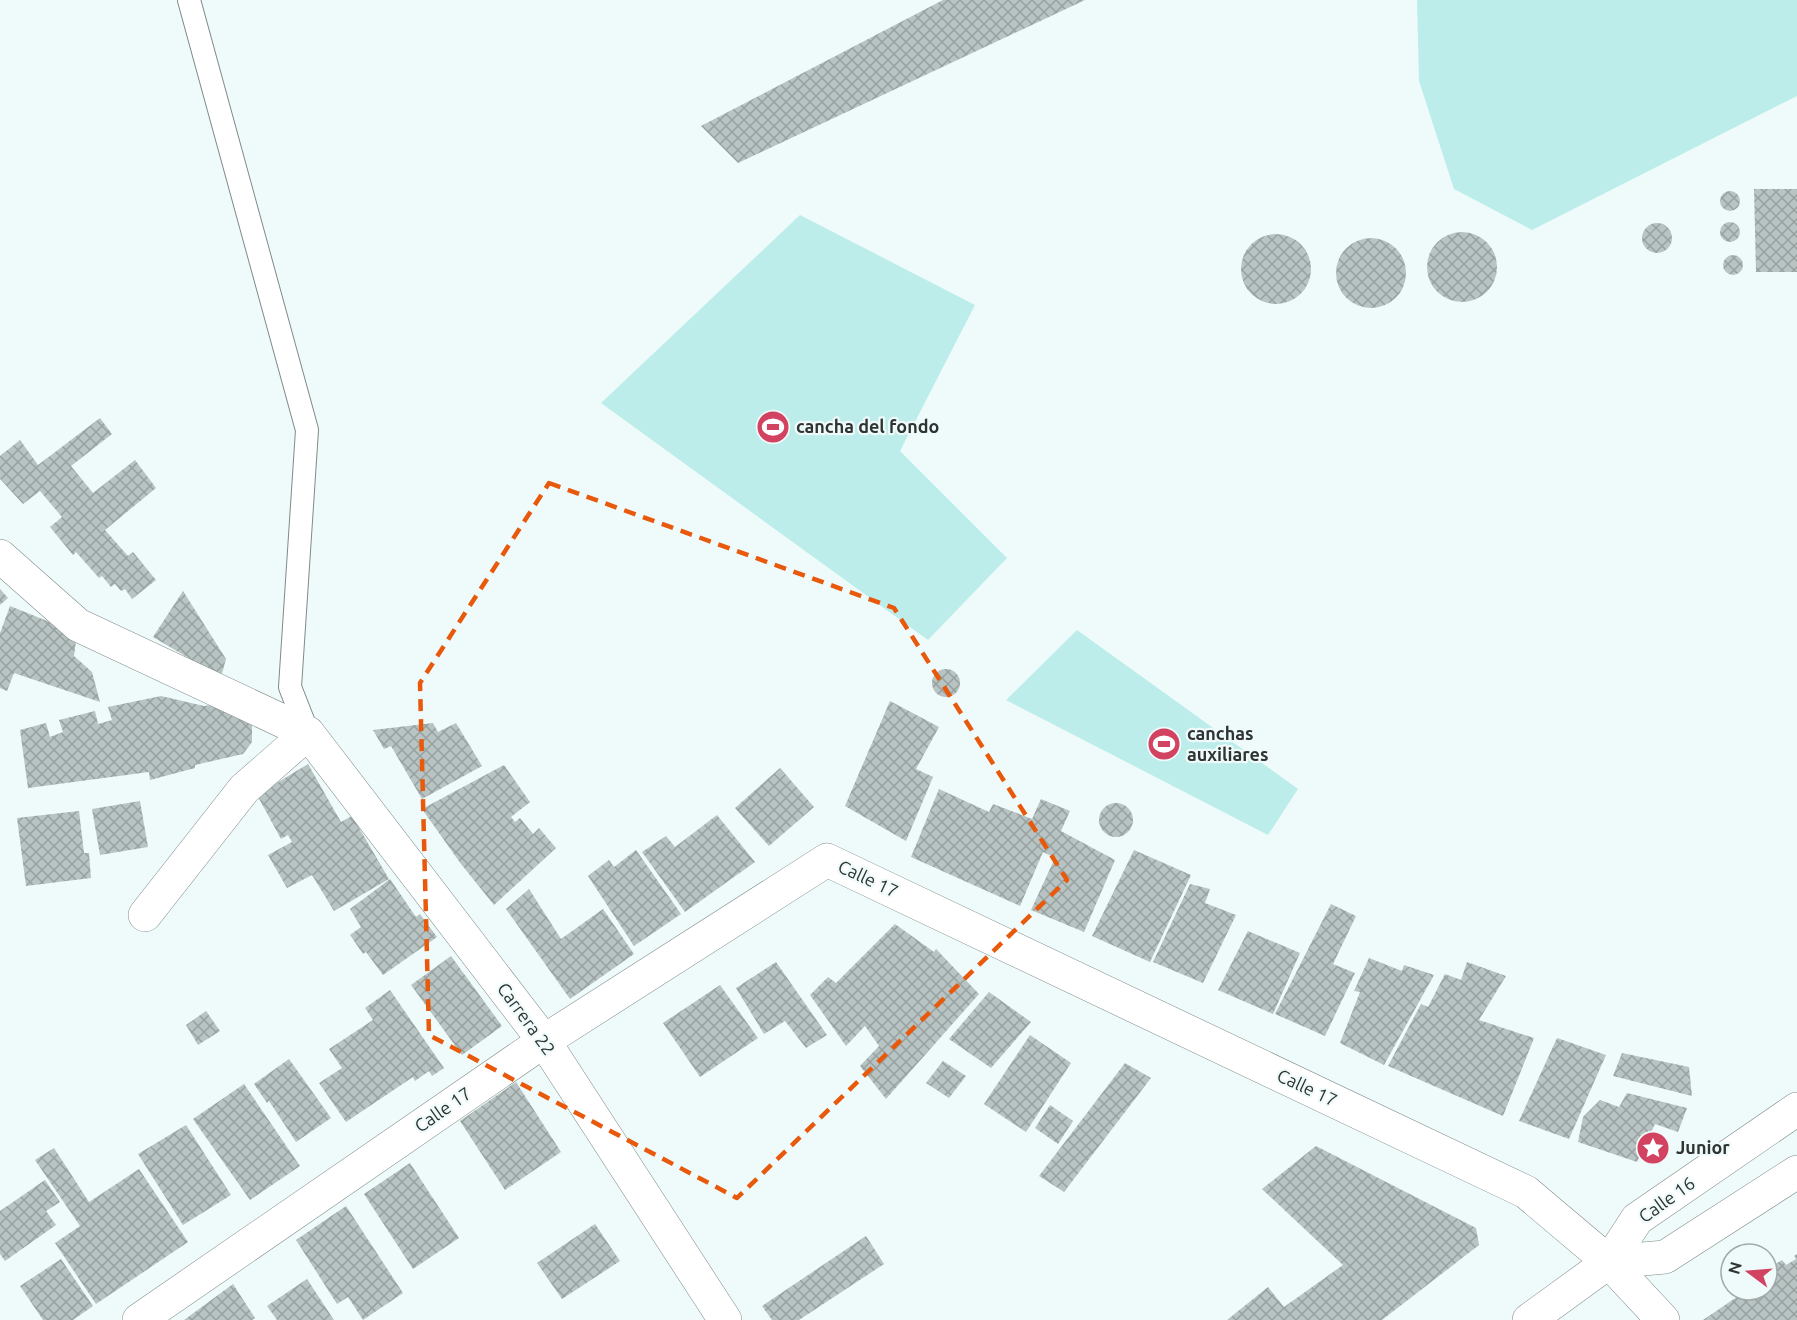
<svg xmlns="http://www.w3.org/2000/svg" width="1797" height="1320" font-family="Ubuntu,sans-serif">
	<defs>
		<pattern id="building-cross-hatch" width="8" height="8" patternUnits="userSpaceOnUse" patternTransform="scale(1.5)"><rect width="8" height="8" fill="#b8c4c3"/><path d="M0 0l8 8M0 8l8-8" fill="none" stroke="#96a09f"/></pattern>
	</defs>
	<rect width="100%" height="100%" fill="#effbfa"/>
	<!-- pitch -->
	<path fill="#bcedea" d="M1417 0H1797V96L1532 230 1454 189 1419 81Z
		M800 215 975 305 900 451 1007 558 928 640 601 403Z
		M1077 630 1298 789 1268 835 1006 700Z"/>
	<!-- building -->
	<path fill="url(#building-cross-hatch)" d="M943 0H1085L738 163 701 126Z
		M1754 189H1797V272H1756Z
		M1720 201a10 10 0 1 1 20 0a10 10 0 1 1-20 0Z
		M1720 232a10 10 0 1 1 20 0a10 10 0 1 1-20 0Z
		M1642 238a15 15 0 1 1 30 0a15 15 0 1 1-30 0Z
		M1427 267a35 35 0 1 1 70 0a35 35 0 1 1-70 0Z
		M1241 269a35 35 0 1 1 70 0a35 35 0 1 1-70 0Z
		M1336 273a35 35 0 1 1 70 0a35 35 0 1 1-70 0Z
		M1723 265a10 10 0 1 1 20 0a10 10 0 1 1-20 0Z
		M100 418 112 434 71 466 93 493 135 460 156 488 105 530 128 556 133 552 156 580 132 599 125 589 121 591 115 584 111 587 102 576 99 578 76 552 73 555 50 527 62 517 40 491 23 504 0 479V456L20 440 38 465Z
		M0 589 8 598 0 605Z
		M183 591 226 659 221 677 153 637Z
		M10 606 77 633 74 656 92 672 100 702 14 673 7 691 0 688V633Z
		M932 683a14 14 0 1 1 28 0a14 14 0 1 1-28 0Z
		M161 696 204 706 237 702 252 714V742L243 754 195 765V768L150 780 149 772 28 788 20 730 46 723 50 737 63 732 59 720 95 711 98 724 112 720 108 707Z
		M890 701 939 727 916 769 933 777 906 841 845 806Z
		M433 723 438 732 456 723 482 766 422 799 391 746 384 749 373 730Z
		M308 764 341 822 352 816 389 879 334 911 312 875 287 888 268 855 292 842 288 835 281 839 257 795Z
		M504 765 530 802 511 817 515 822 520 818 533 834 539 828 556 848 494 905 461 864 422 809Z
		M780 768 814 807 769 846 735 808Z
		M939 789 989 812 993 804 1032 819 1041 799 1070 811 1061 831 1115 860 1084 932 1031 910 1055 858 1043 852 1020 906 911 857Z
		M140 801 148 847 100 855 92 809Z
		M1099 820a17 17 0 1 1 34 0a17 17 0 1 1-34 0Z
		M79 811 84 853H89L91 878 26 886 17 818Z
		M717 815 755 862 685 912 642 852 666 836 675 847Z
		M636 850 681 914 634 946 588 876 609 860 614 867Z
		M1134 850 1191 875 1150 962 1092 936Z
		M390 879 416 917 420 914 437 937 383 975 366 952 363 954 350 935 361 927 350 909Z
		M1190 884 1210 889 1205 903 1236 915 1203 983 1153 962Z
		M529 889 561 939 603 909 634 954 570 999 506 909Z
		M1331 904 1356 916 1333 964 1355 973 1325 1036 1275 1014Z
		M895 924 934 952 936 949 979 994 886 1099 860 1066 879 1046 865 1026 846 1046 810 995 828 977 836 983Z
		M1248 931 1300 953 1273 1014 1218 990Z
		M451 956 502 1026 462 1055 411 985Z
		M1369 958 1402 971 1404 965 1434 975 1384 1065 1340 1043 1360 992 1354 991Z
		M776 962 827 1035 806 1048 785 1021 764 1034 736 988Z
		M1467 962 1506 976 1479 1020 1534 1038 1503 1116 1388 1066 1421 1004 1428 1007 1445 974 1461 980Z
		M720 985 758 1038 700 1077 663 1023Z
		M390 990 444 1068 432 1076 429 1071 415 1081 413 1077 346 1122 319 1083 342 1068 329 1049 373 1020 365 1008Z
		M989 992 1031 1022 991 1068 949 1039Z
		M206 1011 220 1031 198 1045 186 1025Z
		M1030 1035 1071 1063 1026 1132 984 1104Z
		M1557 1038 1606 1055 1569 1139 1519 1121Z
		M1622 1053 1689 1067 1692 1096 1613 1076Z
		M289 1059 331 1118 296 1142 269 1101 267 1103 254 1084Z
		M943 1061 966 1076 949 1098 926 1083Z
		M1125 1063 1151 1078 1064 1192 1039 1176Z
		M516 1082 561 1152 505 1190 460 1121Z
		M244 1084 300 1166 250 1200 193 1119Z
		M1627 1093 1687 1108 1678 1132 1655 1124 1637 1162 1578 1142 1583 1117 1600 1100 1619 1107Z
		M1050 1105 1073 1121 1058 1144 1035 1128Z
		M186 1125 231 1195 183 1225 138 1154Z
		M1316 1146 1476 1228 1479 1245 1382 1320H1227L1268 1287 1284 1307 1343 1265 1262 1189Z
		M54 1148 89 1202 139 1169 188 1242 96 1304 55 1243 80 1226 35 1160Z
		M410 1163 459 1238 413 1269 364 1194Z
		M45 1180 60 1202 46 1211 56 1225 5 1261 0 1254V1211Z
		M346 1206 403 1293 363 1320 348 1297 337 1304 296 1240Z
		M595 1224 620 1261 562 1299 537 1263Z
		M866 1236 884 1264 799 1320H772L762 1306Z
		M1797 1254V1320H1703L1747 1290H1767V1269L1782 1260 1786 1265 1796 1259 1794 1256Z
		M61 1259 93 1306 73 1320H43L20 1286Z
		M307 1279 334 1320H277L267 1306Z
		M233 1284 255 1318 252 1320H184Z"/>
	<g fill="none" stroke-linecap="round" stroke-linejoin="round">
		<!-- service casing -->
		<g stroke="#7f8a89" stroke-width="24">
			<path id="service" d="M189 0 307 430 290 687 308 733"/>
		</g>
		<!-- minor casing -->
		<g stroke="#7f8a89" stroke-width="34">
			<path id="minor" d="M0 556 78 625 308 733 544 1041 725 1320
				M145 915 244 789 308 733
				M139 1320 544 1041 827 860 1526 1192 1609 1262 1663 1320"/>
		</g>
		<!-- trunk casing -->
		<g stroke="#7f8a89" stroke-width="34">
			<path id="trunk" d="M1609 1262 1665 1257 1797 1172
				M1529 1320 1609 1262 1637 1219 1797 1109"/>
		</g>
		<!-- service -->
		<use href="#service" stroke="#fff" stroke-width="22"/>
		<!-- minor -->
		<use href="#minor" stroke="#fff" stroke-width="33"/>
		<!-- trunk -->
		<use href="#trunk" stroke="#fff" stroke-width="33"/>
	</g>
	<!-- marked area -->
	<path fill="none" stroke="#e8590c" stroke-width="4.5" stroke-dasharray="12 8" stroke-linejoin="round" d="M549 483 894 608 1067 880 737 1198 429 1035 420 683Z"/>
	<!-- icons -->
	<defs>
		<g id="stadium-disc" transform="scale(1.725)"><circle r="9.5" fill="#d24261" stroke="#effbfa"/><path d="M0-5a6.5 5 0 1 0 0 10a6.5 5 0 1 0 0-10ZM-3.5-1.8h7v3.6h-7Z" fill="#fff"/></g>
		<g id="sight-disc" transform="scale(1.725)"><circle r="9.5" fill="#d24261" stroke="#effbfa"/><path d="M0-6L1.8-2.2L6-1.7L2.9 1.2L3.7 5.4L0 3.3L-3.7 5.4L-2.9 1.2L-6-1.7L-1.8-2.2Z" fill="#fff"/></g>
	</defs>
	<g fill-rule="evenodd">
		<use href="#stadium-disc" x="773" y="427"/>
		<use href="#stadium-disc" x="1164" y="744"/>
		<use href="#sight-disc" x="1653" y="1148"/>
	</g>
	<g text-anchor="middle" stroke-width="4.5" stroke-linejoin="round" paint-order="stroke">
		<!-- poi labels -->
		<g font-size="18" font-weight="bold" fill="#2f3333" stroke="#effbfa" text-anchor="start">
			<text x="796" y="433">cancha del fondo</text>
			<text x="1187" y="740">canchas<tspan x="1187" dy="21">auxiliares</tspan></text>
			<text x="1676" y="1154">Junior</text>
		</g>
		<!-- street labels -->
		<g font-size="18" fill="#2f3333" stroke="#effbfa">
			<text transform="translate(868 879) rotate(25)" y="6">Calle 17</text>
			<text transform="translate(526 1019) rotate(54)" y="6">Carrera 22</text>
			<text transform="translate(1307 1088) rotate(25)" y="6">Calle 17</text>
			<text transform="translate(443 1110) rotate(-35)" y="6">Calle 17</text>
			<text transform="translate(1667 1200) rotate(-36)" y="6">Calle 16</text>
		</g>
	</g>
	<!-- north arrow -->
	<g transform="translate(1749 1272) rotate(286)"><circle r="28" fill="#effbfa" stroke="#a2abaa" stroke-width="1.5"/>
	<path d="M0-4.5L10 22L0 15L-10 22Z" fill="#d24261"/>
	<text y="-9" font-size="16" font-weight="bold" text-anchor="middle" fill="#2f3333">N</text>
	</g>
</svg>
